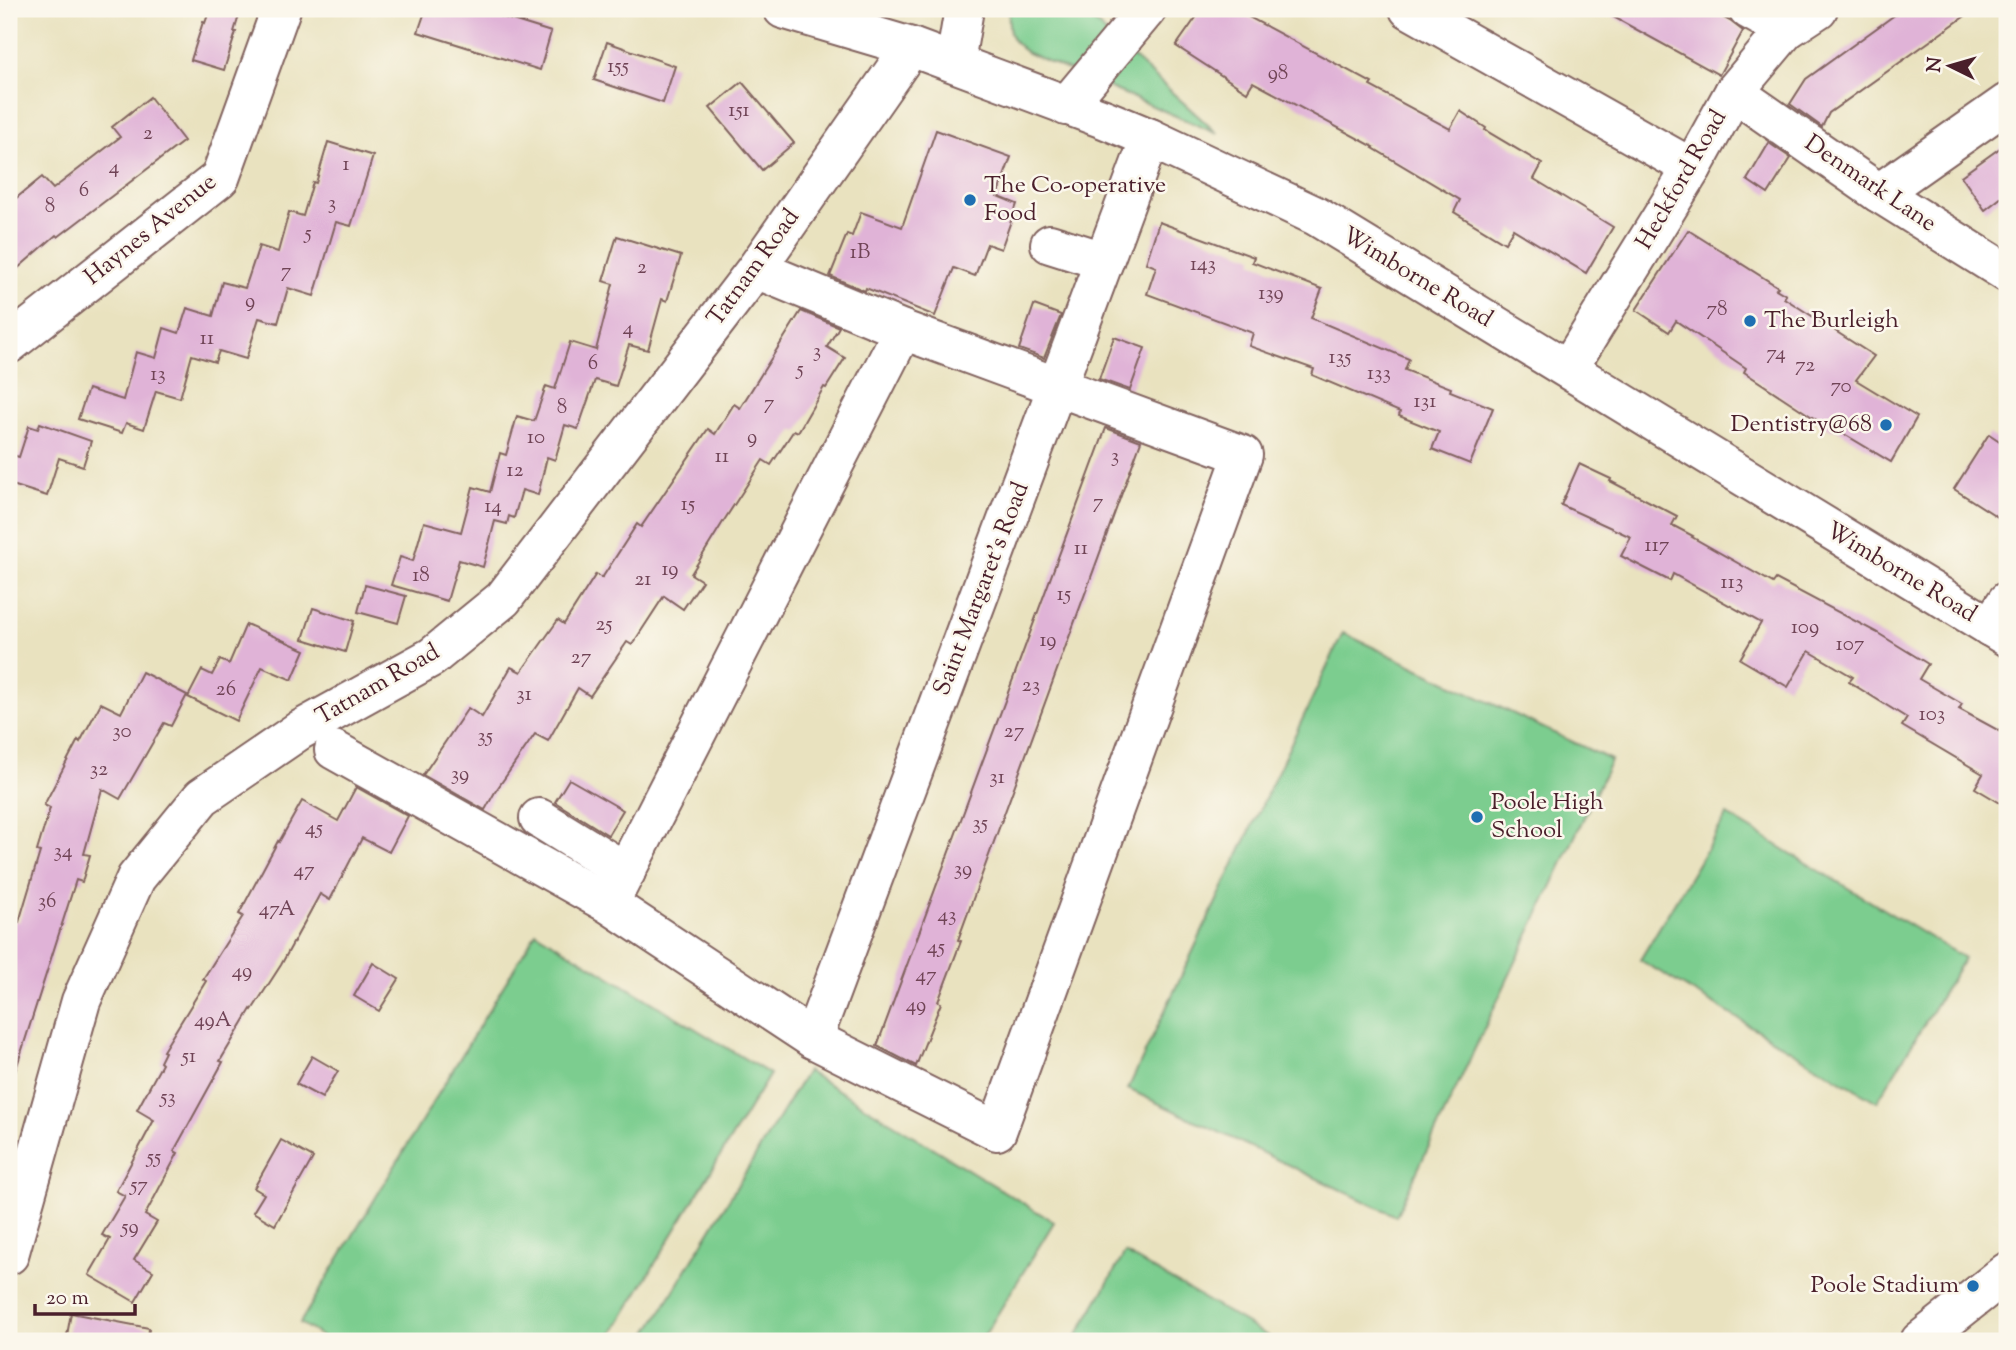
<svg xmlns="http://www.w3.org/2000/svg" width="2016" height="1350" font-family="'Sorts Mill Goudy',serif">
<rect width="100%" height="100%" fill="#fbf7ec"/>
<filter id="ink" filterUnits="userSpaceOnUse"><feTurbulence type="fractalNoise" baseFrequency=".0143" numOctaves="2"/><feDisplacementMap in="SourceGraphic" scale="14" xChannelSelector="R" yChannelSelector="G"/><feConvolveMatrix kernelMatrix="1 2 1 2 8 2 1 2 1" color-interpolation-filters="sRGB"/></filter>
<filter id="wash" filterUnits="userSpaceOnUse"><feTurbulence type="fractalNoise" baseFrequency=".00686" numOctaves="4" result="noise"/><feDisplacementMap in="SourceGraphic" scale="28" xChannelSelector="R" yChannelSelector="G"/><feGaussianBlur stdDeviation="1.57" result="paint"/><feColorMatrix in="noise" values="0 0 0 0 0 0 0 0 0 0 0 0 0 0 0 0 0 1.4 0 .05"/><feComposite in="paint" operator="in"/></filter>
<g filter="url(#wash)">
<rect width="100%" height="100%" fill="#e9e2bf"/>
<!-- grass -->
<g fill="#7bcd8f" stroke="#62765d" stroke-width="2">
<path d="M1009 9H1085L1092 20 1218 134 1028 53C1008 40 1008 31 1009 9Z"/>
<polygon points="1343,633 1611,760 1396,1216 1128,1089"/>
<polygon points="1727,815 1964,958 1877,1102 1640,960"/>
<polygon points="536,932 770,1074 608,1341 329,1341 300,1323"/>
<polygon points="807,1071 1054,1222 981,1341 643,1341"/>
<polygon points="1125,1253 1271,1338 1269,1341 1074,1341"/>
</g>
<g id="blocks">
<!-- building -->
<g fill="#e0b3d7">
<polygon points="210,9 241,9 234,32 236,32 224,70 191,60 203,22 205,23"/>
<polygon points="426,9 477,9 551,32 540,70 418,32"/>
<polygon points="1202,9 1234,9 1372,83 1370,86 1450,129 1460,111 1486,128 1485,130 1542,164 1534,179 1613,227 1586,273 1513,229 1505,243 1454,212 1460,200 1373,148 1374,147 1253,82 1247,92 1176,46"/>
<polygon points="1599,9 1708,9 1730,21 1743,31 1719,75"/>
<polygon points="1903,9 1975,9 1829,113 1822,127 1790,104 1806,79"/>
<polygon points="607,42 675,66 663,103 594,80"/>
<polygon points="742,82 794,143 762,170 710,108"/>
<polygon points="150,97 184,141 58,237 56,235 9,276 9,204 42,177 53,189 120,137 112,127"/>
<polygon points="936,130 1011,157 997,196 1017,204 1001,249 987,244 975,276 954,268 935,316 866,288 865,291 830,276 847,234 852,236 861,212 902,227"/>
<polygon points="328,142 373,156 351,226 336,222 314,296 288,288 278,323 259,318 246,359 219,351 215,362 192,355 180,398 156,391 144,429 126,423 122,433 78,419 88,389 123,400 136,352 156,358 164,328 179,333 187,308 213,316 222,282 245,288 259,246 278,252 289,212 303,216 313,182 316,183"/>
<polygon points="1769,143 1791,158 1768,194 1747,180"/>
<polygon points="2007,143 2007,193 1985,210 1961,176"/>
<polygon points="1159,222 1254,257 1252,262 1322,289 1311,318 1409,359 1405,370 1451,388 1450,391 1493,408 1470,464 1432,449 1439,432 1399,416 1400,412 1312,375 1314,369 1249,346 1253,333 1147,294 1156,267 1146,263"/>
<polygon points="1688,230 1778,287 1776,289 1786,295 1784,298 1874,356 1856,380 1917,417 1891,462 1834,428 1832,430 1744,372 1746,368 1676,321 1669,332 1636,310"/>
<polygon points="617,236 681,256 667,301 662,299 648,350 629,345 616,386 595,380 578,429 565,425 555,460 547,457 538,495 522,490 514,518 509,516 507,524 495,521 483,567 459,560 447,601 391,585 400,557 413,561 424,522 461,532 473,487 490,492 500,453 506,455 517,416 534,421 546,386 555,389 570,342 596,350 613,284 603,281"/>
<polygon points="1034,305 1061,315 1044,358 1019,349"/>
<polygon points="801,311 839,327 827,347 845,358 826,388 824,387 798,432 794,430 771,465 763,460 723,522 691,574 702,581 683,609 664,596 632,645 627,642 590,696 578,688 548,741 535,734 495,792 485,810 423,775 468,708 482,717 511,667 521,672 558,620 564,624 596,574 602,578 637,524 641,527 708,429 715,434 734,404 740,408"/>
<polygon points="1114,337 1145,348 1130,390 1099,379"/>
<polygon points="40,423 91,441 83,466 59,458 47,496 9,484 9,454 19,457 29,426 38,429"/>
<polygon points="1106,428 1141,441 977,888 958,940 961,941 938,1002 941,1003 916,1066 877,1046"/>
<polygon points="1989,434 2007,446 2007,523 1954,489"/>
<polygon points="1579,464 1611,479 1610,481 1677,516 1672,525 1693,536 1692,537 1773,583 1776,579 1876,632 1928,664 1919,679 1962,704 1959,709 2007,735 2007,807 1975,788 1983,774 1902,726 1907,718 1849,682 1853,677 1809,651 1788,687 1740,659 1761,623 1673,574 1670,581 1621,556 1631,537 1561,505"/>
<polygon points="365,585 406,596 398,623 358,612"/>
<polygon points="313,608 354,621 345,652 303,639"/>
<polygon points="246,624 305,650 292,680 262,667 236,721 188,697 202,670 212,675 220,660 229,664"/>
<polygon points="142,672 187,695 171,726 164,723 120,799 102,789 84,854 90,855 82,882 76,880 15,1072 9,1071 9,919 19,922 40,852 37,851 50,808 44,805 78,740 80,742 101,703 121,713"/>
<polygon points="569,779 623,810 608,835 555,802"/>
<polygon points="356,787 408,816 389,852 362,838 330,900 320,894 281,965 252,1010 251,1009 220,1061 223,1062 174,1151 178,1153 145,1215 157,1222 134,1260 153,1271 135,1302 89,1275 110,1239 102,1235 125,1196 116,1191 154,1120 137,1110 162,1064 160,1062 165,1052 163,1051 206,981 203,979 243,916 239,914 278,841 279,842 302,801 338,821"/>
<polygon points="373,963 399,979 379,1011 354,996"/>
<polygon points="312,1056 338,1071 322,1098 296,1084"/>
<polygon points="281,1140 313,1158 275,1225 253,1212 264,1194 254,1188"/>
<polygon points="71,1313 149,1328 148,1341 66,1341"/>
</g>
</g>
</g>
<g filter="url(#ink)">
<use href="#blocks" fill-opacity="0" stroke="#82635f" stroke-width="2"/>
<g fill="none" stroke-linecap="round" stroke-linejoin="round">
<!-- minor casing -->
<g stroke="#82635f" stroke-width="42">
<g id="minor">
<polyline points="1409,9 1692,168"/>
<polyline points="1748,9 1786,30"/>
<polyline points="955,62 964,9"/>
<polyline points="1734,92 1879,193 2007,273"/>
<polyline points="1066,106 1147,9"/>
<polyline points="1879,193 2007,103"/>
<polyline points="1050,244 1104,261"/>
<polyline points="756,269 903,330"/>
<polyline points="9,344 220,178 281,9"/>
<polyline points="1568,369 1692,168 1734,92 1786,30 1818,9"/>
<polyline points="1990,627 2007,601"/>
<polyline points="334,750 609,904 813,1039 997,1131 1243,455 903,330 609,904"/>
<polyline points="539,818 626,872"/>
<polyline points="813,1039 1150,138"/>
<polyline points="9,1255 81,1001 136,878 202,797 300,730 432,657 503,599 756,269 911,47"/>
<polyline points="1920,1341 2007,1272"/>
</g>
</g>
<!-- major casing -->
<g stroke="#82635f" stroke-width="42">
<polyline id="major" points="783,9 911,47 1104,119 1150,138 1316,216 2007,637"/>
</g>
<!-- minor -->
<use href="#minor" stroke="#fff" stroke-width="38"/>
<!-- major -->
<use href="#major" stroke="#fff" stroke-width="38"/>
</g>
</g>
<!-- markers -->
<g fill="#1f6fb2" stroke="#fbf7ec" stroke-width="2.5">
<circle cx="970" cy="200" r="7"/>
<circle cx="1750" cy="321" r="7"/>
<circle cx="1886" cy="425" r="7"/>
<circle cx="1477" cy="817" r="7"/>
<circle cx="1973" cy="1286" r="7"/>
</g>
<g text-anchor="middle" dominant-baseline="central" stroke-width="5" stroke-linejoin="round" paint-order="stroke">
<!-- number labels -->
<g font-size="21" fill="#704456">
<text x="618" y="67">155</text>
<text x="1278" y="74">98</text>
<text x="739" y="111">151</text>
<text x="148" y="134">2</text>
<text x="346" y="165">1</text>
<text x="114" y="168">4</text>
<text x="84" y="191">6</text>
<text x="332" y="204">3</text>
<text x="50" y="207">8</text>
<text x="308" y="234">5</text>
<text x="860" y="253">1B</text>
<text x="1203" y="265">143</text>
<text x="642" y="268">2</text>
<text x="286" y="272">7</text>
<text x="1271" y="294">139</text>
<text x="250" y="302">9</text>
<text x="1717" y="310">78</text>
<text x="628" y="329">4</text>
<text x="207" y="339">11</text>
<text x="817" y="352">3</text>
<text x="1776" y="354">74</text>
<text x="1340" y="358">135</text>
<text x="593" y="364">6</text>
<text x="1805" y="366">72</text>
<text x="800" y="370">5</text>
<text x="1379" y="374">133</text>
<text x="158" y="375">13</text>
<text x="1841" y="387">70</text>
<text x="1425" y="402">131</text>
<text x="769" y="404">7</text>
<text x="562" y="408">8</text>
<text x="536" y="438">10</text>
<text x="752" y="438">9</text>
<text x="722" y="457">11</text>
<text x="1115" y="457">3</text>
<text x="515" y="471">12</text>
<text x="1098" y="503">7</text>
<text x="688" y="505">15</text>
<text x="493" y="507">14</text>
<text x="1657" y="546">117</text>
<text x="1081" y="549">11</text>
<text x="670" y="570">19</text>
<text x="421" y="576">18</text>
<text x="643" y="580">21</text>
<text x="1732" y="583">113</text>
<text x="1064" y="595">15</text>
<text x="604" y="625">25</text>
<text x="1805" y="628">109</text>
<text x="1048" y="641">19</text>
<text x="1850" y="645">107</text>
<text x="581" y="658">27</text>
<text x="1031" y="686">23</text>
<text x="226" y="690">26</text>
<text x="524" y="695">31</text>
<text x="1932" y="715">103</text>
<text x="122" y="732">30</text>
<text x="1014" y="732">27</text>
<text x="485" y="737">35</text>
<text x="99" y="770">32</text>
<text x="460" y="775">39</text>
<text x="997" y="778">31</text>
<text x="980" y="824">35</text>
<text x="314" y="829">45</text>
<text x="63" y="852">34</text>
<text x="963" y="870">39</text>
<text x="304" y="871">47</text>
<text x="47" y="902">36</text>
<text x="277" y="910">47A</text>
<text x="947" y="916">43</text>
<text x="936" y="948">45</text>
<text x="242" y="972">49</text>
<text x="926" y="976">47</text>
<text x="916" y="1006">49</text>
<text x="213" y="1021">49A</text>
<text x="189" y="1057">51</text>
<text x="168" y="1098">53</text>
<text x="154" y="1158">55</text>
<text x="139" y="1186">57</text>
<text x="130" y="1228">59</text>
</g>
<!-- street labels -->
<g font-size="24" fill="#4a1f2b" stroke="#fbf7ec">
<text transform="translate(1682 180) rotate(-60)">Heckford Road</text>
<text transform="translate(1870 184) rotate(34)">Denmark Lane</text>
<text transform="translate(151 230) rotate(-39)">Haynes Avenue</text>
<text transform="translate(754 268) rotate(-54)">Tatnam Road</text>
<text transform="translate(1417 278) rotate(31)">Wimborne Road</text>
<text transform="translate(1901 573) rotate(31)">Wimborne Road</text>
<text transform="translate(982 589) rotate(-69)">Saint Margaret's Road</text>
<text transform="translate(378 685) rotate(-30)">Tatnam Road</text>
</g>
<!-- poi labels -->
<g font-size="24" fill="#4a1f2b" stroke="#fbf7ec" text-anchor="start">
<text x="984" y="186">The Co-operative<tspan x="984" dy="28">Food</tspan></text>
<text x="1764" y="321">The Burleigh</text>
<text x="1872" y="425" text-anchor="end">Dentistry@68</text>
<text x="1491" y="803">Poole High<tspan x="1491" dy="28">School</tspan></text>
<text x="1959" y="1286" text-anchor="end">Poole Stadium</text>
</g>
</g>
<!-- margin -->
<rect width="2016" height="1350" fill="none" stroke="#fbf7ec" stroke-width="35"/>
<!-- north arrow -->
<g transform="translate(1950 66) rotate(275)" stroke="#fbf7ec" stroke-width="5" paint-order="stroke">
<path d="M0-5L12 26L0 18L-12 26Z" fill="#4a1f2b"/>
<text y="-10" font-size="19" font-weight="bold" text-anchor="middle" fill="#4a1f2b">N</text>
</g>
<!-- scale -->
<path d="M35 1304v10h100v-10" fill="none" stroke="#4a1f2b" stroke-width="3.5"/>
<text x="46" y="1304" font-size="21" fill="#4a1f2b" stroke="#fbf7ec" stroke-width="5" paint-order="stroke">20 m</text>
</svg>
